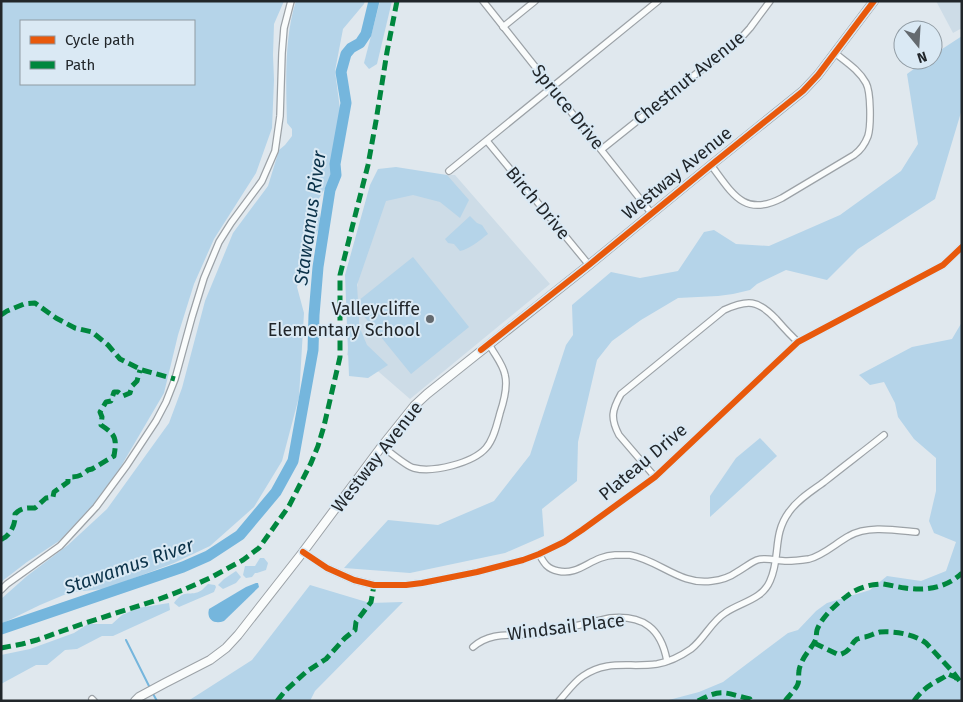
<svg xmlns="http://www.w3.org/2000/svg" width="963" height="702" font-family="'Fira Sans',sans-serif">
<rect width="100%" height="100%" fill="#e0e8ee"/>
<!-- built -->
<g fill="#cddce7">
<polygon points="936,1 962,1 962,28 953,33"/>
<polygon points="387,174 455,175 550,284 410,399 372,366 347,355 366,227"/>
</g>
<!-- green -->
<g fill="#b5d4e9" fill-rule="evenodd">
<path d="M1 1H284L274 24 273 55 274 80 272 128 256 173 214 239 194 284 178 335 164 393 120 468 92 506 59 541 27 562 1 582ZM21 21H194V84H21Z"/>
<path d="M296 1H365L364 4 343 29 335 71 340 109 332 176 317 202 321 222 297 287 304 313 299 397 282 461 254 507 210 546 174 563 105 589 71 592 40 605 1 624V599L27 576 68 545 107 509 169 423 182 388 205 301 233 233 268 186 279 150 285 145 292 136V129L287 123C286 85 284 37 296 1Z"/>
<polygon points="380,1 392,1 377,64 369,69 364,63"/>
<polygon points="962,36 962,109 935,199 858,249 827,280 786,270 757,284 750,290 733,294 718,296 678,298 641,320 612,341 597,360 578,442 577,481 542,509 544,536 505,553 410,573 344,568 388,520 438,525 494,501 530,455 566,345 573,335 572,305 611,272 640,278 678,271 704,232 714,230 736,244 769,246 840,215 901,171 918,144 907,74 926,60 933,60 933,55"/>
<polygon points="396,167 447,175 469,200 460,218 440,202 413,195 386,201 357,285 358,301 413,257 469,327 411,374 359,310 359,326 367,345 388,365 368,378 349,376 345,275 370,185 378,169"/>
<path d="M470 216 477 223 482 225 488 234C480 240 470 249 460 251L454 244 448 243 445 239Z"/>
<polygon points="962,322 962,701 665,701 699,692 723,682 788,633 798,630 816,611 827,603 870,590 887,576 921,581 946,571 956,542 934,533 929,521 936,491 936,458 914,439 898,417 895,403 884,382 870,385 859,375 912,347 952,339"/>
<polygon points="760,438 777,456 710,517 710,496 736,458"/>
<polygon points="260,558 264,558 268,563 266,570 257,573 255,573 252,577 246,578 243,575 245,566 255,566"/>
<polygon points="236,571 241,577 236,583 223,589 218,585 224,579"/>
<path d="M208 584 215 585 216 587 214 592 179 607 174 603C185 587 190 598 202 590 204 588 206 586 208 584Z"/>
<polygon points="310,585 370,603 403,602 315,691 310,701 188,701 252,660"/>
<polygon points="169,603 170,610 113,636 102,636 77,649 65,650 47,665 36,665 1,684 1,655 30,649 74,633 88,624 112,624 122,615 138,608"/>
</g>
<!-- water -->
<path fill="#75b6dd" d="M256 583H258L259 587 224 621C215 625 206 620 209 609L246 587Z"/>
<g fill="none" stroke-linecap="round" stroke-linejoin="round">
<!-- stream -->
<g stroke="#75b6dd" stroke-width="2">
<polyline points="126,640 150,688"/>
<polyline points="152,692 157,701"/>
</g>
<!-- river -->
<polyline stroke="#75b6dd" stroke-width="11" points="1,629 183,567 208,556 240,535 276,492 293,461 313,350 314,315 318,267 330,190 336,175 335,164 346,103 341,72 346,54 351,48 360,43 366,34 374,1"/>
<!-- street casing -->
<g stroke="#9ca2a7" stroke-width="8">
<g id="street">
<polyline points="483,1 652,214"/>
<polyline points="503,27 535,1"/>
<polyline points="487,141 589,265"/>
<polyline points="602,149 741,38 750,28 770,1"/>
<path d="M711 165C732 193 744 218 782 198L854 155C861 150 865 144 868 136 871 126 871 92 866 83 859 70 846 62 835 53"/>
<polyline points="449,171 658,1"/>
<path d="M382 446C390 452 406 466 414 468 433 473 473 463 486 448 494 439 497 424 500 413 504 401 508 387 505 375 503 364 494 354 489 344"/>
<path d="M655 477 619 435C610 418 612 410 621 394L724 310C748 299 758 300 776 319 783 327 790 335 798 342"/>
<polyline points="303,552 327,568 354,580 374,585 406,585 422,583 477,572 523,560 539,554 564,542 582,530 655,477 798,342 943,265 962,247"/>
<path d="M539 554C544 563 547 569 558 571 580 576 591 556 615 555 620 555 625 555 630 555 659 560 681 586 712 581 721 580 730 577 737 572 744 568 750 563 757 560 766 557 777 561 787 561 794 561 802 560 809 559 824 555 836 543 849 536 867 525 896 530 916 532"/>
<polyline points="1,590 7,584 60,546 96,507 127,465 156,421 166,402 175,379 192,317 204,278 219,242 231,223 262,181 275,151 280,116 282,53 284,28 291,1"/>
<path d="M473 647C494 629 517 638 541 633 564 629 587 623 610 618 643 615 661 628 667 661"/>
<polyline points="92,699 94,701"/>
<path d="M559 701C567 692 574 682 583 676 608 659 629 668 657 664 669 662 681 656 691 649 704 639 711 622 725 613 741 602 762 600 770 581 781 557 772 535 789 512 798 499 812 491 824 482 844 466 864 451 884 435"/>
</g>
</g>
<!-- secondary casing -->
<g stroke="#9ca2a7" stroke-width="10">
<polyline id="secondary" points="135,701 139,697 165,683 210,660 226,648 238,635 303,552 382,446 414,406 427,394 589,265 711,165 803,91 818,75 874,1"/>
</g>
<!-- street -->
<use href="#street" stroke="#fafcfc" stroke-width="5.5"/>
<!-- secondary -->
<use href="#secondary" stroke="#fafcfc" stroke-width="8"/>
<!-- quiet -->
<g stroke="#00873e" stroke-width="5" stroke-dasharray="10 5" stroke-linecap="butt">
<polyline points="1,315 7,311 24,304 35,303 56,318 75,328 92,332 108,345 120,359 142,370 175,379"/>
<path d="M1 540 2 539C11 535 16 523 15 514 22 507 27 508 35 508L46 498 53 497 54 492 68 482V479L71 477C78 477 83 475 88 470L92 469 114 456C117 438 116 435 101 425L102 417 100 412 106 402 111 401 114 392H118L123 396 130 393 132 386 137 381 140 370"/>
<path d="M814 643 839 655C853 650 849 645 857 639 858 639 863 637 865 637 870 636 875 633 880 632 895 631 914 634 926 643L953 672 962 684"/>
<polyline points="1,648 22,644 37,640 82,624 157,600 183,590 210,578 243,560 259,548 289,506 311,463 318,446 324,426 340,357 340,275 368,165 376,121 387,52 397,1"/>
<polyline points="277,701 285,691 306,672 326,659 345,638 355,630 356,622 371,602 374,585"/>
<path d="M698 701C722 688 725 693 750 699L751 701"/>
<path d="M785 701C789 696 794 691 797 686 800 681 798 676 799 671 799 669 800 666 801 664 804 655 811 649 815 641 817 637 816 634 817 630 821 618 837 603 847 596 857 588 870 584 883 584 890 585 898 587 905 588 926 591 946 588 962 573"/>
<path d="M914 701C920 692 928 686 937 681 942 678 944 678 948 674L955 677 957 679"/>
</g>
<!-- cycleway casing -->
<g stroke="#dae9f4" stroke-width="9">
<g id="cycleway">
<polyline points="481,350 589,265 711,165 803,91 818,75 874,1"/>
<polyline points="303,552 327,568 354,580 374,585 406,585 422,583 477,572 523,560 539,554 564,542 582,530 655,477 798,342 943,265 962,247"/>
</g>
</g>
<!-- cycleway -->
<use href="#cycleway" stroke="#e8590c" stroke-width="6"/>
</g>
<!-- markers -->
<circle fill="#646a6f" stroke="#dae9f4" stroke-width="2" cx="430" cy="319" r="5"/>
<g text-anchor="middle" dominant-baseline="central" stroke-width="4" stroke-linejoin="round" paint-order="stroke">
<!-- street labels -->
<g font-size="18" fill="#21262a" stroke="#dae9f4">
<text transform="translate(689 78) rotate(-39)">Chestnut Avenue</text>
<text transform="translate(568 107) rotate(51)">Spruce Drive</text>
<text transform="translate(677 173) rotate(-39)">Westway Avenue</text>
<text transform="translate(538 203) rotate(50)">Birch Drive</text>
<text transform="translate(377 457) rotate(-52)">Westway Avenue</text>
<text transform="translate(643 462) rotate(-40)">Plateau Drive</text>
<text transform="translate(566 627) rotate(-7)">Windsail Place</text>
</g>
<!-- poi labels -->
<g font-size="18" fill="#21262a" stroke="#dae9f4" text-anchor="end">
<text x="420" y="309">Valleycliffe<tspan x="420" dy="21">Elementary School</tspan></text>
</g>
<!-- water labels -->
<g font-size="19" font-style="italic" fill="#0b3249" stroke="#dae9f4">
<text transform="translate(310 218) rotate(-82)">Stawamus River</text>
<text transform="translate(129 566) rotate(-19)">Stawamus River</text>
</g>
</g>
<!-- border -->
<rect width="963" height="702" fill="none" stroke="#21262a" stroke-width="5"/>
<!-- legend -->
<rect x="20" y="20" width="175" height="65" fill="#dae9f4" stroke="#909ba3"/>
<rect x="30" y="36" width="25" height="8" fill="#e8590c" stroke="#909ba3"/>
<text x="65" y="45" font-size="15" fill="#21262a">Cycle path</text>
<rect x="30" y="61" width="25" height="8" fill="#00873e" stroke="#909ba3"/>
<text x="65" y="70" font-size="15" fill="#21262a">Path</text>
<!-- north arrow -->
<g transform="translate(918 45) rotate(162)"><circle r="24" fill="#dae9f4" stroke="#909ba3"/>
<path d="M0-4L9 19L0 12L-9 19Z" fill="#646a6f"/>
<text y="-8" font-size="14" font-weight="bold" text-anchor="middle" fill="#21262a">N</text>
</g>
</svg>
